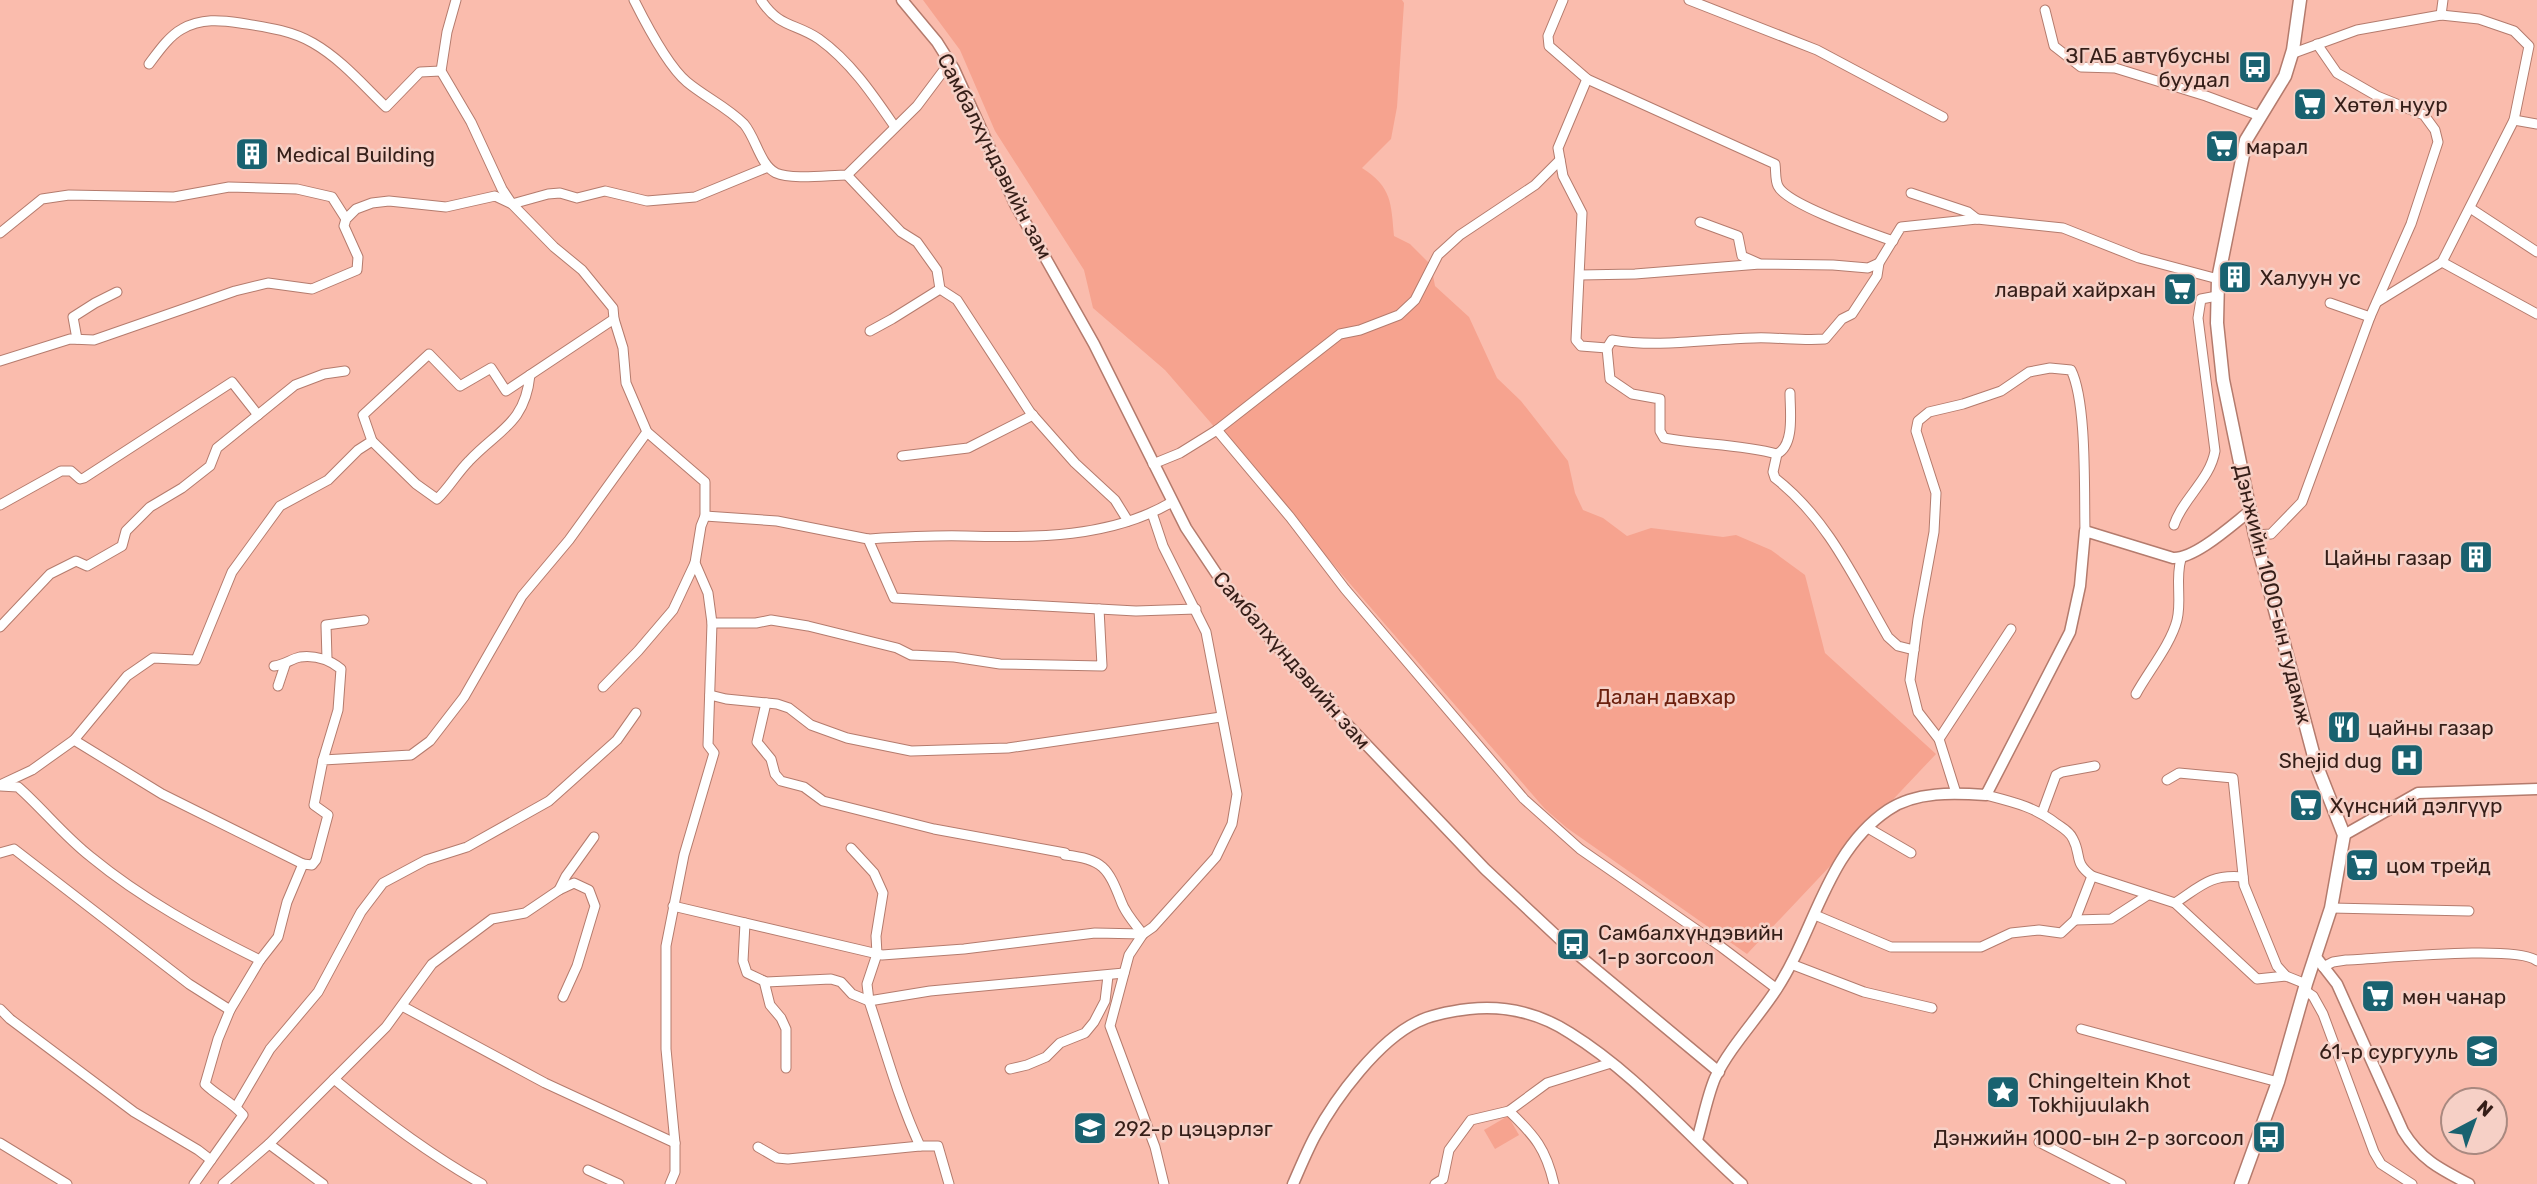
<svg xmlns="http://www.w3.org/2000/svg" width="2537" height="1184" font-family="Rubik,sans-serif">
<rect width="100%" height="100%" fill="#fabcad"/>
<!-- green -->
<g fill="#f6a38f">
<path d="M923 0H1402L1404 3 1397 107 1391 139 1362 168C1392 187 1391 203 1394 236L1410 244 1431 265 1435 286 1469 317 1497 378 1521 401 1568 461 1575 493 1583 510 1603 518 1627 536 1651 528 1723 537 1736 535 1771 550 1805 575 1825 653 1936 754 1747 954 1567 828 1545 809 1165 370 1093 308 1084 270 995 131 960 50Z"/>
<polygon points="1508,1116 1519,1135 1495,1149 1484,1130"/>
</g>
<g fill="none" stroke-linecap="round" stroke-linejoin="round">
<!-- minor casing -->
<g stroke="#b47b6d" stroke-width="11">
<g id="minor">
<polyline points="456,0 447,32 441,71 471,122 502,189 512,204 548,194 560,193 577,198 605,191 647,201 695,197 768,167"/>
<path d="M634 0C645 22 669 67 687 82 705 97 727 107 744 124 756 138 760 165 776 173 792 180 829 175 847 175L917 106 950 62"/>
<path d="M761 0C779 28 796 23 819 39 851 62 873 95 895 127"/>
<path d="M1563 0 1548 36 1549 46 1587 79 1775 164C1776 171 1775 180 1778 186 1787 205 1871 233 1893 241"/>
<polyline points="1689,0 1817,50 1943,117"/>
<polyline points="2045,10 2054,46 2081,67 2115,68 2206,96 2260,116"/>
<polyline points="2441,15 2443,0"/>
<polyline points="2291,54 2357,30 2441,15 2479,19 2514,31 2529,46 2514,120 2442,262"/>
<path d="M149 64C158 52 169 36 182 29 201 18 221 20 240 23 265 27 291 30 313 43 341 59 363 85 386 107L420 72 441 71"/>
<path d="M1587 79 1558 148 1563 176 1582 213 1576 340 1581 346 1607 348 1610 379 1632 394 1660 399V431L1664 438C1702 445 1740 444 1777 454"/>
<polyline points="2514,120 2537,124"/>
<polyline points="847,175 901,232 917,242 937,270 940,289 957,300 1030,412 1075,463 1115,500 1128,521"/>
<polyline points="1911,193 1968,212 1977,219"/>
<polyline points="2470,208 2537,252"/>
<polyline points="1700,222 1738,236 1742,256 1758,263"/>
<polyline points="0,233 42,199 69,195 174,197 229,187 297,189 332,197 346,219"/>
<polyline points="1580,275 1635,274 1760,264 1833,265 1868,268 1879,263"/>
<polyline points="2377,302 2442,262 2537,314"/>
<polyline points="2330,303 2370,317"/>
<polyline points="870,331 892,319 940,289"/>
<polyline points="77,339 73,317 95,303 117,292"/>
<path d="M1607 348 1612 340C1659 348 1707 339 1754 338 1778 337 1801 341 1825 339L1842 319 1852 314 1877 276 1879 263 1901 227 1977 219 2063 228 2139 258 2218 279"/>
<polyline points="0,361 70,339 94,340 235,291 268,283 312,289 357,270 358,257 344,226 346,219 356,209 372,203 389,201 446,207 495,196 512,204 554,247 582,270 613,308 614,319 623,348 626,383 647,432 705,482 705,516 701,526 695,563 708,593 712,623 708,745 714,753 684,855 666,946 666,1049 675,1143 675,1172 670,1184"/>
<path d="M1790 393C1790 411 1795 445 1777 454L1773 472 1775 478C1828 519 1855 580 1888 637L1898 646 1914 650"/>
<polyline points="1217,430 1340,334 1360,330 1399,315 1415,300 1438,255 1460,235 1535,185 1560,160"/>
<path d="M372 441 416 484 437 499C449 488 457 473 469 461 498 430 525 424 530 375"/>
<polyline points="902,456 968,448 1033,415"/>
<polyline points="1153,464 1180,453 1217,430 1290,517 1345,589 1524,799 1580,849 1720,946 1777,989"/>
<polyline points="0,505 61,471 71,471 80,479 84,478 232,382 258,415"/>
<polyline points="1152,513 1163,546 1206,632 1237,794 1232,824 1216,857 1153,927 1143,934 1129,955 1110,1026 1155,1147 1164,1184"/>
<polyline points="705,516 777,521 868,539 894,598 1136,611 1196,609"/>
<path d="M2174 525C2183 498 2210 480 2215 451L2198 318 2201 299 2217 296"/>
<polyline points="2255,535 2271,534 2302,502 2370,317 2411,224 2438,142 2435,130 2424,115 2377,96 2337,73 2317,44"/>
<path d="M868 539C901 537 933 535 966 536 1035 538 1111 538 1172 502"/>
<polyline points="712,623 756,623 771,620 808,626 897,648 911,655 954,657 1000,664 1102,666 1099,609"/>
<polyline points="0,627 50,574 76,561 87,566 122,546 126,531 150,507 182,488 210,466 217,448 295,385 324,374 345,371"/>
<polyline points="327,659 326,625 364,620"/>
<path d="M274 666C284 665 291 659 300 657 315 655 330 660 341 669L338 710 323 760"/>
<polyline points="278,686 285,665"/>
<polyline points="603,687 638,651 673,610 695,563"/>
<path d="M2136 694C2148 672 2171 644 2177 620 2182 600 2175 579 2181 559"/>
<polyline points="710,695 726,699 777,704 789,708 811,725 847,738 911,751 1008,748 1221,717"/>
<path d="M766 703 757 742 771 759 775 774 781 781 804 787 823 801 934 829 1065 853V855C1103 859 1108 868 1121 901 1125 913 1135 924 1143 934"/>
<polyline points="1939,739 2011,629"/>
<polyline points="74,740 162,794 303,864 287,902 278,937 260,960"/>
<polyline points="2167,780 2179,773 2233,778 2244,885 2277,966 2286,976 2306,984"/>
<polyline points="0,785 32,770 74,740 127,676 153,658 196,660 232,572 280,506 328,480 358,450 372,441 363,415 429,354 460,386 491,368 506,391 614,319"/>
<path d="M0 786 18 787C43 809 64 836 91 857 142 899 201 931 260 960L230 1010 189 984 14 849 0 853"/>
<path d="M1956 793 1939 739 1918 712 1910 680 1918 619 1934 532 1936 493 1916 431 1918 421 1929 412 1963 404 2001 391 2029 372 2050 368 2071 370C2087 402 2084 491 2085 531"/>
<path d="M1986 795C2013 802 2035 807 2057 824 2063 828 2070 832 2073 839 2082 856 2073 862 2092 876L2175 903 2257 979 2286 976"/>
<polyline points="2042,813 2056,775 2062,772 2095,766"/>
<polyline points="1868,828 1911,853"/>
<polyline points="851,848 874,873 883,893 876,936 877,954 867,984 869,1001"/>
<polyline points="303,864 312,865 316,860 328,815 314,805 323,760 411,755 430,741 464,697 522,596 569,540 647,432"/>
<polyline points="559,890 566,876 594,837"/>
<path d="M2175 903C2201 886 2210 874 2243 877"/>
<polyline points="673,906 882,955 964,949 1095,933 1143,934"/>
<polyline points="2331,908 2469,911"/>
<polyline points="1815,915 1891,947 1981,947 2011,933 2039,930 2061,933 2075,920 2092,876"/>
<polyline points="2075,920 2111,919 2148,895"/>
<polyline points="745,923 743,961 747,973 766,982 831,979 841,982 852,994 869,1001"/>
<polyline points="1791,964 1864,992 1932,1008"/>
<path d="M2323 967 2333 962 2346 960C2378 959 2518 944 2537 961"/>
<polyline points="764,981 770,1005 781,1018 786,1029 786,1068"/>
<polyline points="2304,990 2313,996 2323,1014 2374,1152 2381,1164 2412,1184"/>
<polyline points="402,1006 545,1083 675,1143"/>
<polyline points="0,1009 10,1019 134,1112 198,1150 211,1160"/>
<polyline points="2081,1029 2278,1082"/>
<polyline points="1010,1069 1027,1065 1046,1057 1060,1043 1085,1033 1094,1022 1105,1001 1108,976"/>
<path d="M334 1079C381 1118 429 1154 482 1184"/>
<polyline points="236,1107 270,1049 318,992 361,912 383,883 426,860 467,847 549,801 617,740 636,713"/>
<path d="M1509 1111C1535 1136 1546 1149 1554 1184"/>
<polyline points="2039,1142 2121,1184"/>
<polyline points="0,1143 67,1184"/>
<polyline points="269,1144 323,1184"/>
<polyline points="758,1147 777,1158 788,1159 920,1146"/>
<polyline points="588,1170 619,1184"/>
<path d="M194 1184 243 1115C232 1102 217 1096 205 1084L218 1039 230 1010"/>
<polyline points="223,1184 269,1144 386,1027 432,964 492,919 525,913 559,890 574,883 589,890 595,906 577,966 563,997"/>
<path d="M949 1184 938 1146H920C899 1101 885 1049 869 1001L930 991 1124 973"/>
<polyline points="1435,1184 1443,1179 1449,1150 1471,1120 1509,1111 1547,1083 1611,1063"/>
</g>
</g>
<!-- tertiary casing -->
<g stroke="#b47b6d" stroke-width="13">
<g id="tertiary">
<polyline points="902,0 937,42 954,69 1015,204 1094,344 1186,528 1222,582 1320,696 1485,869 1564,943 1719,1072"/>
<polyline points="2344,835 2418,793 2537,789"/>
<path d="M2316 957 2337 984 2403 1131C2420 1159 2440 1169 2469 1184"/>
<path d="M1697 1140C1703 1120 1707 1097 1715 1078 1730 1047 1757 1019 1776 990 1815 931 1826 852 1888 810 1916 791 1954 793 1986 795L2070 632 2080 586 2085 531 2173 558C2195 559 2232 525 2250 511"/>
<path d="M1293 1184C1300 1168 1307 1151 1315 1136 1336 1097 1378 1041 1417 1022 1433 1014 1452 1011 1469 1009 1506 1005 1539 1013 1570 1033 1636 1074 1685 1133 1742 1184"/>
</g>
</g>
<!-- secondary casing -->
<g stroke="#b47b6d" stroke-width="15">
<polyline id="secondary" points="2241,1184 2278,1082 2306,984 2331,908 2344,835 2316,764 2255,535 2223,380 2217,323 2218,279 2246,140 2285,76 2293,50 2300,0"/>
</g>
<!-- minor -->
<use href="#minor" stroke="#fff" stroke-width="9"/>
<!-- tertiary -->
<use href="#tertiary" stroke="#fff" stroke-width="10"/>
<!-- secondary -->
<use href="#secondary" stroke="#fff" stroke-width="12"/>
</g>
<!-- icons -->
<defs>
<g id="bus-square" transform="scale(1.75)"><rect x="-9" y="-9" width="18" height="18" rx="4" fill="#196270" stroke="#f6d0c6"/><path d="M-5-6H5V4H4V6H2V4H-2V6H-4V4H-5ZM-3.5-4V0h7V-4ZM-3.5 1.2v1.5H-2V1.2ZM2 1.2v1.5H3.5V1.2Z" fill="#fff"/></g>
<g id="supermarket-square" transform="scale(1.75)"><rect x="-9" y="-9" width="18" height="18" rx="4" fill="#196270" stroke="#f6d0c6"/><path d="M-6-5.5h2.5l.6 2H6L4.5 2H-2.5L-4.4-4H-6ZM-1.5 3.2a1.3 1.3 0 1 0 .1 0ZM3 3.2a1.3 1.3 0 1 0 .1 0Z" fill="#fff"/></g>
<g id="building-square" transform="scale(1.75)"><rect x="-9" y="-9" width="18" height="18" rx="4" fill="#196270" stroke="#f6d0c6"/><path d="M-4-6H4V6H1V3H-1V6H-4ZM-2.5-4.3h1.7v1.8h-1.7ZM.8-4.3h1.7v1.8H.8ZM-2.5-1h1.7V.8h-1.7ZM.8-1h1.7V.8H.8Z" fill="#fff"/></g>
<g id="restaurant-square" transform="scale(1.75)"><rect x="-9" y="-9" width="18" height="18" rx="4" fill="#196270" stroke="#f6d0c6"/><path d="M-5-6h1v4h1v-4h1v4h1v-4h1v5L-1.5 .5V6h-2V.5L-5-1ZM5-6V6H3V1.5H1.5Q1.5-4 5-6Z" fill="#fff"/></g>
<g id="hospital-square" transform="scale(1.75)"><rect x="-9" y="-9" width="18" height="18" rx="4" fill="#196270" stroke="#f6d0c6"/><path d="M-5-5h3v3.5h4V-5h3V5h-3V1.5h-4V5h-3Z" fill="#fff"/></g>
<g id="school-square" transform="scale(1.75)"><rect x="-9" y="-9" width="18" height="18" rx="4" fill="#196270" stroke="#f6d0c6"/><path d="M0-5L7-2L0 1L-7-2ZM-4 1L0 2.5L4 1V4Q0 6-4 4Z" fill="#fff"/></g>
<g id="sight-square" transform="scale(1.75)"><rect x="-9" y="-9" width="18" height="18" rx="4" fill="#196270" stroke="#f6d0c6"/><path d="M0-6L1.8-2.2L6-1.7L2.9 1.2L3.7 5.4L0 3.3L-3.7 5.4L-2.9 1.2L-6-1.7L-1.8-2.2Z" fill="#fff"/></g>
</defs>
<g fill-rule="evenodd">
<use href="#bus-square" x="2255" y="67"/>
<use href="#supermarket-square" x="2310" y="104"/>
<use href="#supermarket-square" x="2222" y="146"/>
<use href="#building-square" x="252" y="154"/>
<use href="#building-square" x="2235" y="277"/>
<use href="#supermarket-square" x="2180" y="289"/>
<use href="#building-square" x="2476" y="557"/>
<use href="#restaurant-square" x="2344" y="727"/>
<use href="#hospital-square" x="2407" y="760"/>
<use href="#supermarket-square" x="2306" y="805"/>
<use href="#supermarket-square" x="2362" y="865"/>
<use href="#bus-square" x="1573" y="944"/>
<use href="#supermarket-square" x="2378" y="996"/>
<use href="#school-square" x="2482" y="1051"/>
<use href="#sight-square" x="2003" y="1092"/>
<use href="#school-square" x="1090" y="1128"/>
<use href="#bus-square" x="2269" y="1137"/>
</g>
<g text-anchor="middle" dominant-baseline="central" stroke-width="5" stroke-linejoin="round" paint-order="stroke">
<!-- poi labels -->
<g font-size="21" fill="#351e18" stroke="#f6d0c6" text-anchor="start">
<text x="2230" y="55" text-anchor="end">ЗГАБ автүбусны<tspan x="2230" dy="24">буудал</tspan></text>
<text x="2334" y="104">Хөтөл нуур</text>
<text x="2246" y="146">марал</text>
<text x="276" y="154">Medical Building</text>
<text x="2260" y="277">Халуун ус</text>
<text x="2156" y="289" text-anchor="end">лаврай хайрхан</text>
<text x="2452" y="557" text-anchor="end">Цайны газар</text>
<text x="2368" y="727">цайны газар</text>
<text x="2382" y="760" text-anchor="end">Shejid dug</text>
<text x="2330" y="805">Хүнсний дэлгүүр</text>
<text x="2386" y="865">цом трейд</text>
<text x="1598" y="932">Самбалхүндэвийн<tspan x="1598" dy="24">1-р зогсоол</tspan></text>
<text x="2402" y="996">мөн чанар</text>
<text x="2458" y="1051" text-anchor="end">61-р сургууль</text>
<text x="2028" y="1080">Chingeltein Khot<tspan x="2028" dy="24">Tokhijuulakh</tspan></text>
<text x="1114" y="1128">292-р цэцэрлэг</text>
<text x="2244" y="1137" text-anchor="end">Дэнжийн 1000-ын 2-р зогсоол</text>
</g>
<!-- street labels -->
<g font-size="21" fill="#351e18" stroke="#f6d0c6">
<text transform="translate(995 156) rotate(63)">Самбалхүндэвийн зам</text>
<text transform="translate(2273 594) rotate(76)">Дэнжийн 1000-ын гудамж</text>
<text transform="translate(1292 660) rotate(49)">Самбалхүндэвийн зам</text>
</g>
<!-- park labels -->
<g font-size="21" fill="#6c200e" stroke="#f6d0c6">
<text x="1666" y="696">Далан давхар</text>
</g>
</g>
<!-- north arrow -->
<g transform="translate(2474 1121) rotate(41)"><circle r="33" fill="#f6d0c6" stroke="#a98980" stroke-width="2"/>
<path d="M0-5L12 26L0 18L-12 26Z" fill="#196270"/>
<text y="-10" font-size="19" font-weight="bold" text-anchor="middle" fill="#351e18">N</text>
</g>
</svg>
